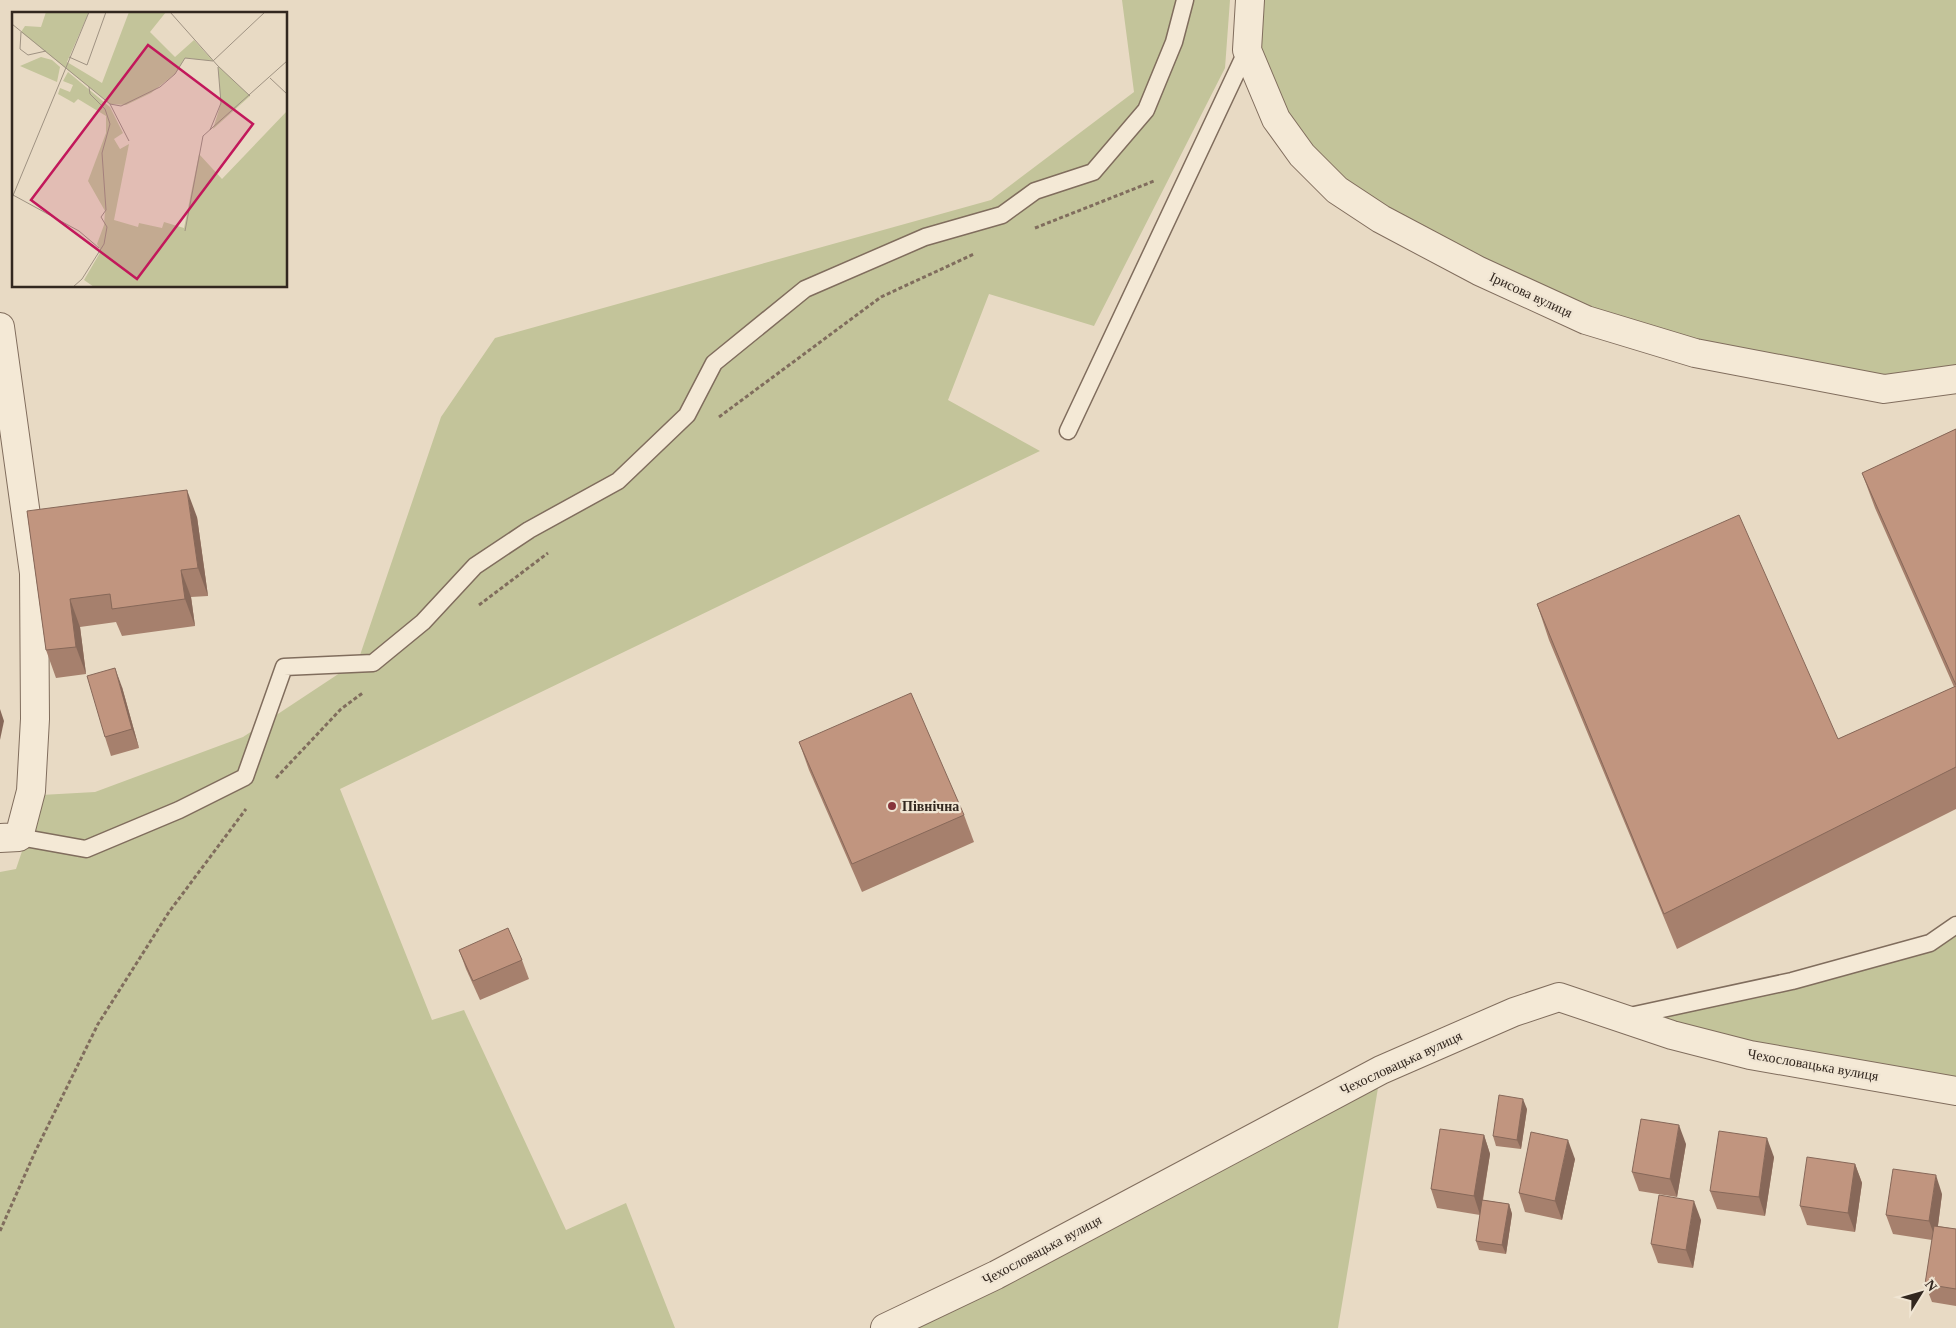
<svg xmlns="http://www.w3.org/2000/svg" width="1956" height="1328" font-family="Georgia,serif">
<rect width="100%" height="100%" fill="#e8dac4"/>
<!-- green -->
<g fill="#c3c49a">
<polygon points="1122,0 1230,0 1225,68 1094,326 989,294 948,400 1040,451 340,789 432,1020 464,1010 566,1230 626,1203 675,1328 0,1328 0,872 16,869 41,795 95,792 243,737 358,661 441,417 495,338 991,200 1134,92"/>
<polygon points="1250,0 1956,0 1956,379 1884,389 1695,353 1381,219 1276,119"/>
<polygon points="1956,925 1956,1091 1622,1017 1930,943"/>
<polygon points="1381,1070 1338,1328 876,1328"/>
</g>
<g fill="none" stroke-linecap="round" stroke-linejoin="round">
<!-- service casing -->
<g stroke="#806d5d" stroke-width="19">
<g id="service">
<polyline points="1068,431 1247,50"/>
<polyline points="19,837 86,849 179,810 245,777 284,667 373,663 423,622 475,566 529,530 618,481 687,415 714,363 805,289 925,237 1002,215 1035,191 1093,172 1146,110 1174,42 1185,0"/>
<polyline points="1625,1017 1792,981 1930,943 1956,925"/>
</g>
</g>
<!-- minor casing -->
<g stroke="#806d5d" stroke-width="30">
<g id="minor">
<polyline points="1250,0 1247,50 1276,119 1302,155 1337,190 1381,219 1479,271 1586,320 1695,353 1884,389 1956,379"/>
<polyline points="0,327 34,573 35,719 31,791 19,837 0,838"/>
<polyline points="885,1328 996,1275 1381,1070 1514,1012 1559,997 1672,1035 1750,1055 1956,1091"/>
</g>
</g>
<!-- path -->
<g stroke="#806d5d" stroke-width="3" stroke-dasharray="4 2.5" stroke-linecap="butt">
<polyline points="1035,228 1154,181"/>
<polyline points="719,417 881,297 974,254"/>
<polyline points="479,605 548,553"/>
<polyline points="276,778 341,709 364,692"/>
<polyline points="0,1231 35,1152 98,1024 169,912 246,809"/>
</g>
<!-- service -->
<use href="#service" stroke="#f4e9d6" stroke-width="16"/>
<!-- minor -->
<use href="#minor" stroke="#f4e9d6" stroke-width="28"/>
</g>
<!-- wall -->
<g fill="#a6806d">
<polygon points="1956,429 1956,809 1677,949 1549,640 1537,604 1838,739 1954,687 1875,508 1862,473"/>
<polygon points="27,511 197,517 208,596 191,597 195,626 122,636 116,622 80,627 86,674 56,678 46,650"/>
<polygon points="122,687 139,748 111,756 105,737"/>
<polygon points="799,742 964,815 974,842 862,892 809,770"/>
<polygon points="459,950 522,960 529,979 480,1000 466,969"/>
<polygon points="1527,1109 1521,1149 1496,1146 1493,1136"/>
<polygon points="1484,1135 1490,1154 1483,1200 1509,1204 1512,1214 1506,1254 1479,1250 1476,1241 1480,1215 1437,1208 1431,1189"/>
<polygon points="1686,1144 1677,1197 1639,1191 1632,1172"/>
<polygon points="1774,1157 1765,1216 1717,1209 1710,1191"/>
<polygon points="1575,1159 1562,1220 1525,1212 1519,1193"/>
<polygon points="1855,1164 1862,1183 1855,1232 1807,1225 1800,1206"/>
<polygon points="1942,1194 1938,1226 1956,1229 1956,1306 1932,1302 1925,1284 1932,1240 1893,1234 1886,1215"/>
<polygon points="1701,1220 1693,1268 1658,1263 1651,1244"/>
</g>
<!-- shaded-wall -->
<g fill="#876859">
<polygon points="187,490 197,517 208,596 198,568"/>
<polygon points="181,570 191,597 195,626 185,599"/>
<polygon points="70,599 80,627 86,674 76,647"/>
<polygon points="115,668 122,687 139,748 132,729"/>
<polygon points="0,709 4,721 0,740"/>
<polygon points="1523,1099 1527,1109 1521,1149 1517,1140"/>
<polygon points="1679,1125 1686,1144 1677,1197 1670,1179"/>
<polygon points="1484,1135 1490,1154 1480,1215 1474,1196"/>
<polygon points="1767,1138 1774,1157 1765,1216 1759,1197"/>
<polygon points="1568,1140 1575,1159 1562,1220 1555,1201"/>
<polygon points="1855,1164 1862,1183 1855,1232 1848,1213"/>
<polygon points="1936,1175 1942,1194 1936,1240 1929,1221"/>
<polygon points="1694,1201 1701,1220 1693,1268 1686,1250"/>
<polygon points="1509,1204 1512,1214 1506,1254 1502,1245"/>
</g>
<!-- building -->
<g fill="#c1957f" stroke="#876859">
<polygon points="1956,429 1956,685 1862,473"/>
<polygon points="187,490 198,568 181,570 185,599 112,609 110,594 70,599 76,647 46,650 27,511"/>
<polygon points="1739,515 1838,739 1956,686 1956,767 1664,914 1537,604"/>
<polygon points="115,668 132,729 105,737 87,676"/>
<polygon points="911,693 964,815 852,864 799,742"/>
<polygon points="508,928 522,960 473,981 459,950"/>
<polygon points="1499,1095 1523,1099 1517,1140 1493,1136"/>
<polygon points="1641,1119 1679,1125 1670,1179 1632,1172"/>
<polygon points="1440,1129 1484,1135 1474,1196 1431,1189"/>
<polygon points="1719,1131 1767,1138 1759,1197 1710,1191"/>
<polygon points="1531,1132 1568,1140 1555,1201 1519,1193"/>
<polygon points="1807,1157 1855,1164 1848,1213 1800,1206"/>
<polygon points="1893,1169 1936,1175 1929,1221 1886,1215"/>
<polygon points="1659,1195 1694,1201 1686,1250 1651,1244"/>
<polygon points="1482,1200 1509,1204 1502,1245 1476,1241"/>
<polygon points="1934,1226 1956,1229 1956,1289 1925,1284"/>
</g>
<!-- markers -->
<circle fill="#88353c" stroke="#f0e5d3" stroke-width="2" cx="892" cy="806" r="5"/>
<g text-anchor="middle" dominant-baseline="central" stroke-width="4.5" stroke-linejoin="round" paint-order="stroke">
<!-- street labels -->
<g font-size="14" fill="#32271f" stroke="#f0e5d3">
<text transform="translate(1531 295) rotate(25)">Ірисова вулиця</text>
<text transform="translate(1401 1063) rotate(-25)">Чехословацька вулиця</text>
<text transform="translate(1813 1065) rotate(10)">Чехословацька вулиця</text>
<text transform="translate(1042 1250) rotate(-28)">Чехословацька вулиця</text>
</g>
<!-- poi labels -->
<g font-size="14" font-weight="bold" fill="#32271f" stroke="#f0e5d3" text-anchor="start">
<text x="902" y="806">Північна</text>
</g>
</g>
<!-- overview -->
<g transform="translate(12 12)">
<rect width="275" height="275" fill="#e8dac4"/>
<path d="M34 0H77L55 50 90 71 117 0H154L138 20 163 45 182 28 201 49 173 46 163 62 139 81 114 93 98 92 9 20 13 14 29 15ZM29 45 40 48 48 55 45 70 8 54ZM206 54 238 84 201 117 209 91ZM56 60 98 95 111 121 102 127 108 137 117 132 102 208 126 215 127 211 150 216 152 210 172 216 187 142 210 167 275 99V275H82L72 268 89 239 85 232 92 213 93 199 76 169 94 121V104L66 87 62 91 46 82 48 76 58 80 61 73 51 69Z" fill="#c3c49a"/>
<path fill="none" stroke="#9f9282" stroke-width="1" d="M158 0 206 54 238 84M0 12 98 92 109 94 148 75 163 62 173 46 201 49 253 0M9 20 8 37 16 43 34 39M57 45 75 53 94 0M258 66 275 82M98 92 117 129M198 118 209 91 206 55M1 183 67 219 87 236M0 186 77 0M173 219 191 124 275 49M61 275 70 267 92 232 95 215 89 205 94 198 90 141 98 112 93 97 78 82 77 75"/>
<path fill="#c2185b" fill-opacity="0.15" stroke="#c2185b" stroke-width="2.5" d="M136 33 241 112 125 267 19 188Z"/>
<rect width="275" height="275" fill="none" stroke="#32271f" stroke-width="2.5"/>
</g>
<!-- north arrow -->
<g transform="translate(1921 1293) rotate(53)" stroke="#f0e5d3" stroke-width="4" paint-order="stroke">
<path d="M0-4L9 19L0 12L-9 19Z" fill="#32271f"/>
<text y="-8" font-size="14" font-weight="bold" text-anchor="middle" fill="#32271f">N</text>
</g>
</svg>
